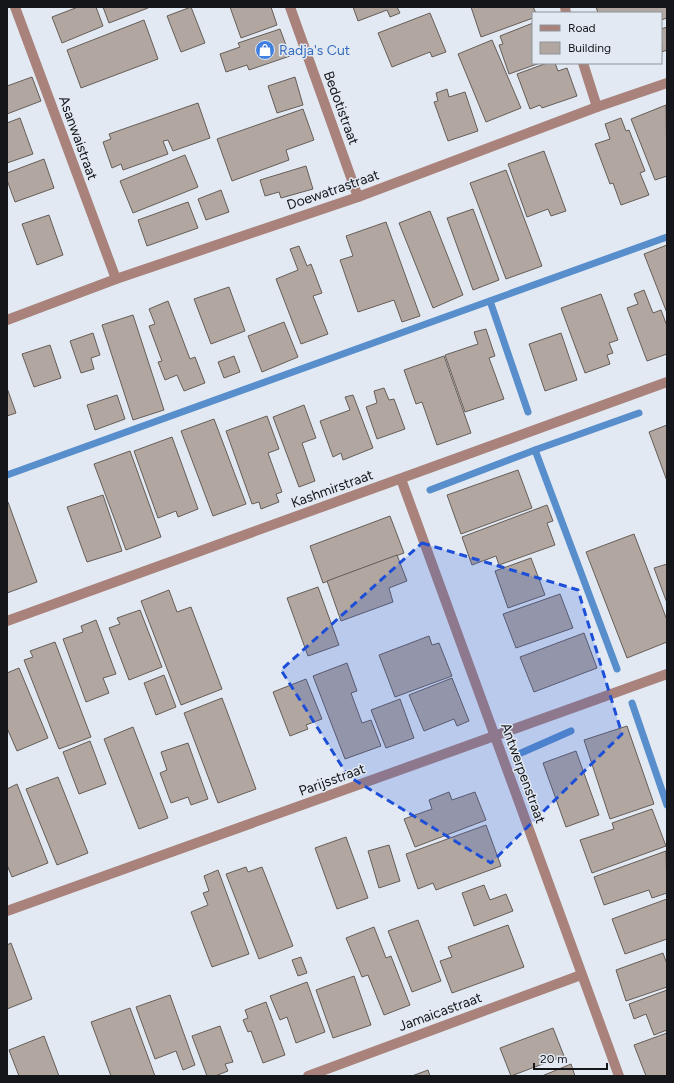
<svg xmlns="http://www.w3.org/2000/svg" width="674" height="1083" font-family="Figtree,sans-serif">
<rect width="100%" height="100%" fill="#e2e9f3"/>
<g fill="none" stroke-linecap="round" stroke-linejoin="round">
<!-- stream -->
<g stroke="#588ecb" stroke-width="7">
<polyline points="490,301 528,412"/>
<polyline points="535,450 617,669"/>
<polyline points="7,475 667,237"/>
<polyline points="430,490 535,450 639,413"/>
<polyline points="632,703 667,805"/>
<polyline points="521,753 571,731"/>
</g>
</g>
<!-- building -->
<g fill="#b1a7a0" stroke="#665d57">
<polygon points="78,7 96,7 103,26 62,43 52,17"/>
<polygon points="103,7 147,7 148,8 109,23"/>
<polygon points="191,7 205,43 181,52 167,16"/>
<polygon points="230,7 271,7 277,25 241,38"/>
<polygon points="353,7 397,7 400,13 390,17 387,10 358,21"/>
<polygon points="471,7 533,7 536,13 533,13 533,18 481,37"/>
<polygon points="596,7 667,7 667,18 661,20 661,13 598,13"/>
<polygon points="430,13 446,52 432,57 430,52 392,67 378,33"/>
<polygon points="144,20 158,59 81,88 67,50"/>
<polygon points="533,23 533,63 540,63 509,74 499,45 503,44 500,36"/>
<polygon points="667,27 667,50 662,52 661,29"/>
<polygon points="280,29 290,56 249,70 247,65 226,72 220,54 240,47 238,43"/>
<polygon points="492,40 521,108 486,122 458,54"/>
<polygon points="547,63 555,63 558,71 567,68 577,96 542,108 540,105 530,109 517,74"/>
<polygon points="32,77 41,101 7,114 7,86"/>
<polygon points="295,77 303,105 277,113 268,86"/>
<polygon points="447,89 449,97 465,92 478,131 448,141 434,102 438,101 436,93"/>
<polygon points="198,103 210,138 173,151 168,140 163,141 168,154 123,170 121,164 112,168 103,142 111,139 109,134"/>
<polygon points="666,105 667,176 655,180 631,119"/>
<polygon points="303,109 314,140 286,150 289,160 232,181 217,139"/>
<polygon points="20,118 33,154 7,163 7,123"/>
<polygon points="621,118 626,131 629,130 645,171 640,173 649,195 621,205 613,183 610,184 595,144 610,139 605,124"/>
<polygon points="544,151 566,211 551,216 548,209 527,217 508,164"/>
<polygon points="185,155 198,187 133,213 120,181"/>
<polygon points="44,159 54,188 15,202 7,180 7,173"/>
<polygon points="306,166 313,189 281,198 279,192 265,196 260,180"/>
<polygon points="506,170 542,266 506,279 470,183"/>
<polygon points="221,190 229,212 206,220 198,199"/>
<polygon points="188,202 198,228 147,246 138,220"/>
<polygon points="473,209 499,280 473,290 447,218"/>
<polygon points="430,211 463,295 433,308 399,223"/>
<polygon points="49,215 63,255 37,265 22,224"/>
<polygon points="386,222 420,316 402,322 394,300 358,312 340,260 353,256 346,236"/>
<polygon points="667,245 667,313 644,254"/>
<polygon points="299,246 307,266 311,264 322,293 313,296 328,334 301,344 276,279 298,270 290,249"/>
<polygon points="229,287 245,331 211,344 194,299"/>
<polygon points="644,290 653,313 661,310 667,326 667,354 647,361 627,308 638,304 634,294"/>
<polygon points="601,294 618,340 609,343 613,353 607,355 610,364 585,373 561,308"/>
<polygon points="168,301 190,359 195,357 205,383 184,391 177,375 165,380 158,362 162,361 149,326 155,324 149,309"/>
<polygon points="133,315 164,410 133,420 102,325"/>
<polygon points="284,322 298,357 262,372 248,336"/>
<polygon points="486,329 495,356 489,358 504,399 465,412 445,355 478,344 474,332"/>
<polygon points="93,333 100,355 91,358 94,369 81,373 70,341"/>
<polygon points="561,333 577,380 545,391 529,344"/>
<polygon points="50,345 61,378 34,387 22,354"/>
<polygon points="234,356 240,372 224,378 218,362"/>
<polygon points="444,356 471,433 437,445 422,402 416,404 404,370"/>
<polygon points="7,388 16,413 7,416"/>
<polygon points="384,388 389,400 394,399 405,429 377,439 366,407 377,403 374,391"/>
<polygon points="117,395 125,419 95,430 87,405"/>
<polygon points="353,395 373,448 343,460 341,453 333,457 320,421 350,410 345,397"/>
<polygon points="304,405 316,438 302,443 315,481 299,487 273,417"/>
<polygon points="267,416 279,449 268,453 282,492 276,494 279,502 261,509 259,502 252,504 226,431"/>
<polygon points="214,419 246,504 213,516 181,431"/>
<polygon points="667,425 667,481 649,432"/>
<polygon points="172,437 198,509 178,517 176,511 158,518 134,451"/>
<polygon points="130,451 161,537 126,550 94,464"/>
<polygon points="518,470 532,508 461,534 447,495"/>
<polygon points="103,495 122,551 87,562 67,507"/>
<polygon points="8,502 37,582 7,593 7,503"/>
<polygon points="547,505 553,521 547,523 555,545 499,565 496,556 472,565 462,537"/>
<polygon points="390,516 404,553 323,583 310,546"/>
<polygon points="634,534 667,620 667,642 627,658 586,552"/>
<polygon points="397,555 407,581 389,588 393,602 341,621 327,581"/>
<polygon points="531,558 545,595 508,608 495,571"/>
<polygon points="667,564 667,603 654,568"/>
<polygon points="318,587 339,645 308,656 287,598"/>
<polygon points="169,590 177,612 191,607 222,689 181,705 141,601"/>
<polygon points="560,594 573,628 516,648 503,614"/>
<polygon points="140,610 162,667 129,680 109,628 120,624 117,618"/>
<polygon points="96,620 116,674 103,678 109,693 86,702 63,639 83,632 81,626"/>
<polygon points="584,633 597,668 534,692 520,657"/>
<polygon points="429,636 432,645 439,643 452,676 395,697 379,655"/>
<polygon points="55,642 91,737 59,749 24,660 33,657 30,651"/>
<polygon points="347,663 357,691 351,693 362,723 371,720 381,746 345,759 313,676"/>
<polygon points="19,668 48,738 17,751 7,728 7,673"/>
<polygon points="164,675 176,707 156,715 144,683"/>
<polygon points="452,678 469,721 457,726 454,719 424,731 409,695"/>
<polygon points="306,679 322,719 306,725 308,729 290,736 273,692"/>
<polygon points="222,698 256,789 218,803 184,713"/>
<polygon points="400,699 414,738 386,748 371,710"/>
<polygon points="627,726 654,804 610,819 584,740"/>
<polygon points="133,727 168,818 139,829 104,739"/>
<polygon points="90,741 106,784 79,794 63,752"/>
<polygon points="188,743 208,799 191,805 188,797 171,803 160,773 167,770 161,752"/>
<polygon points="576,751 599,815 566,827 543,763"/>
<polygon points="58,777 88,853 57,865 26,789"/>
<polygon points="17,784 48,863 12,877 7,865 7,789"/>
<polygon points="449,792 452,800 475,792 486,820 415,847 404,819 432,809 429,800"/>
<polygon points="652,809 666,846 592,873 580,840 614,829 612,823"/>
<polygon points="486,825 501,866 436,890 433,883 418,889 406,854"/>
<polygon points="346,837 368,898 337,909 315,848"/>
<polygon points="389,845 400,881 379,888 368,851"/>
<polygon points="666,851 667,893 652,898 649,890 604,905 594,877"/>
<polygon points="246,867 248,872 262,867 293,946 259,959 226,874"/>
<polygon points="218,870 249,954 212,967 191,912 208,905 203,893 209,891 204,876"/>
<polygon points="484,885 490,900 506,894 513,911 474,926 462,893"/>
<polygon points="667,899 667,939 625,954 612,919"/>
<polygon points="418,920 441,981 412,992 388,931"/>
<polygon points="508,925 524,967 452,993 440,961 452,957 448,947"/>
<polygon points="374,927 386,958 391,956 410,1005 384,1015 368,975 362,977 346,938"/>
<polygon points="11,943 32,999 7,1009 7,945"/>
<polygon points="663,953 667,964 667,987 626,1001 616,970"/>
<polygon points="301,957 307,973 298,976 292,960"/>
<polygon points="354,976 371,1025 333,1038 316,990"/>
<polygon points="307,982 325,1032 296,1043 287,1017 280,1020 270,996"/>
<polygon points="667,990 667,1030 654,1035 646,1014 634,1019 629,1004"/>
<polygon points="170,995 195,1065 183,1070 176,1051 155,1059 136,1007"/>
<polygon points="266,1002 285,1055 263,1063 251,1031 248,1032 243,1020 248,1018 245,1010"/>
<polygon points="130,1008 155,1076 111,1076 91,1022"/>
<polygon points="220,1026 233,1062 225,1064 228,1071 215,1076 207,1076 192,1036"/>
<polygon points="553,1028 564,1056 511,1076 500,1048"/>
<polygon points="667,1033 667,1076 646,1076 634,1045"/>
<polygon points="44,1036 59,1076 19,1076 9,1050"/>
<polygon points="571,1064 575,1076 542,1076"/>
<polygon points="428,1070 430,1076 412,1076"/>
</g>
<g fill="none" stroke-linecap="round" stroke-linejoin="round">
<!-- minor -->
<g stroke="#a9837b" stroke-width="10">
<polyline points="15,7 116,279"/>
<polyline points="290,7 358,197"/>
<polyline points="565,7 566,13"/>
<polyline points="583,63 597,107"/>
<polyline points="7,320 116,279 358,197 597,107 667,83"/>
<polyline points="401,479 619,1076"/>
<polyline points="7,911 667,674"/>
<polyline points="308,1076 581,975"/>
</g>
<!-- tertiary -->
<polyline stroke="#a9837b" stroke-width="10" points="7,621 667,382"/>
</g>
<!-- marked area -->
<path fill="#1d4ed8" fill-opacity="0.2" stroke="#1d4ed8" stroke-width="3" stroke-dasharray="8 5" stroke-linejoin="round" d="M422 543 578 590 622 734 491 863 348 776 281 670Z"/>
<!-- icons -->
<defs>
<g id="shop-disc" transform="scale(1)"><circle r="9.5" fill="#3f7fe0" stroke="#e2e9f3"/><path d="M-5-2.5h2.3a2.7 3.5 0 0 1 5.4 0H5L5.5 6h-11ZM-1.5-2.5h3a1.5 2.3 0 0 0-3 0Z" fill="#fff"/></g>
</defs>
<g fill-rule="evenodd">
<use href="#shop-disc" x="265" y="50"/>
</g>
<g text-anchor="middle" dominant-baseline="central" stroke-width="3" stroke-linejoin="round" paint-order="stroke">
<!-- shop labels -->
<g font-size="14" fill="#366cbe" stroke="#e2e9f3" text-anchor="start">
<text x="279" y="50">Radja's Cut</text>
</g>
<!-- street labels -->
<g font-size="14" fill="#141619" stroke="#e2e9f3">
<text transform="translate(341 108) rotate(70)">Bedotistraat</text>
<text transform="translate(78 138) rotate(70)">Asanwaistraat</text>
<text transform="translate(333 190) rotate(-19)">Doewatrastraat</text>
<text transform="translate(332 489) rotate(-20)">Kashmirstraat</text>
<text transform="translate(523 773) rotate(70)">Antwerpenstraat</text>
<text transform="translate(332 780) rotate(-20)">Parijsstraat</text>
<text transform="translate(440 1012) rotate(-20)">Jamaicastraat</text>
</g>
</g>
<!-- border -->
<rect width="674" height="1083" fill="none" stroke="#141619" stroke-width="16"/>
<!-- legend -->
<rect x="532" y="12" width="130" height="52" fill="#e2e9f3" stroke="#90959c"/>
<rect x="540" y="25" width="20" height="6" fill="#a9837b" stroke="#90959c"/>
<text x="568" y="32" font-size="12" fill="#141619">Road</text>
<rect x="540" y="42" width="20" height="12" fill="#b1a7a0" stroke="#90959c"/>
<text x="568" y="52" font-size="12" fill="#141619">Building</text>
<!-- scale -->
<path d="M534 1063v6h73v-6" fill="none" stroke="#141619" stroke-width="2"/>
<text x="540" y="1063" font-size="12" fill="#141619" stroke="#e2e9f3" stroke-width="3" paint-order="stroke">20 m</text>
</svg>
